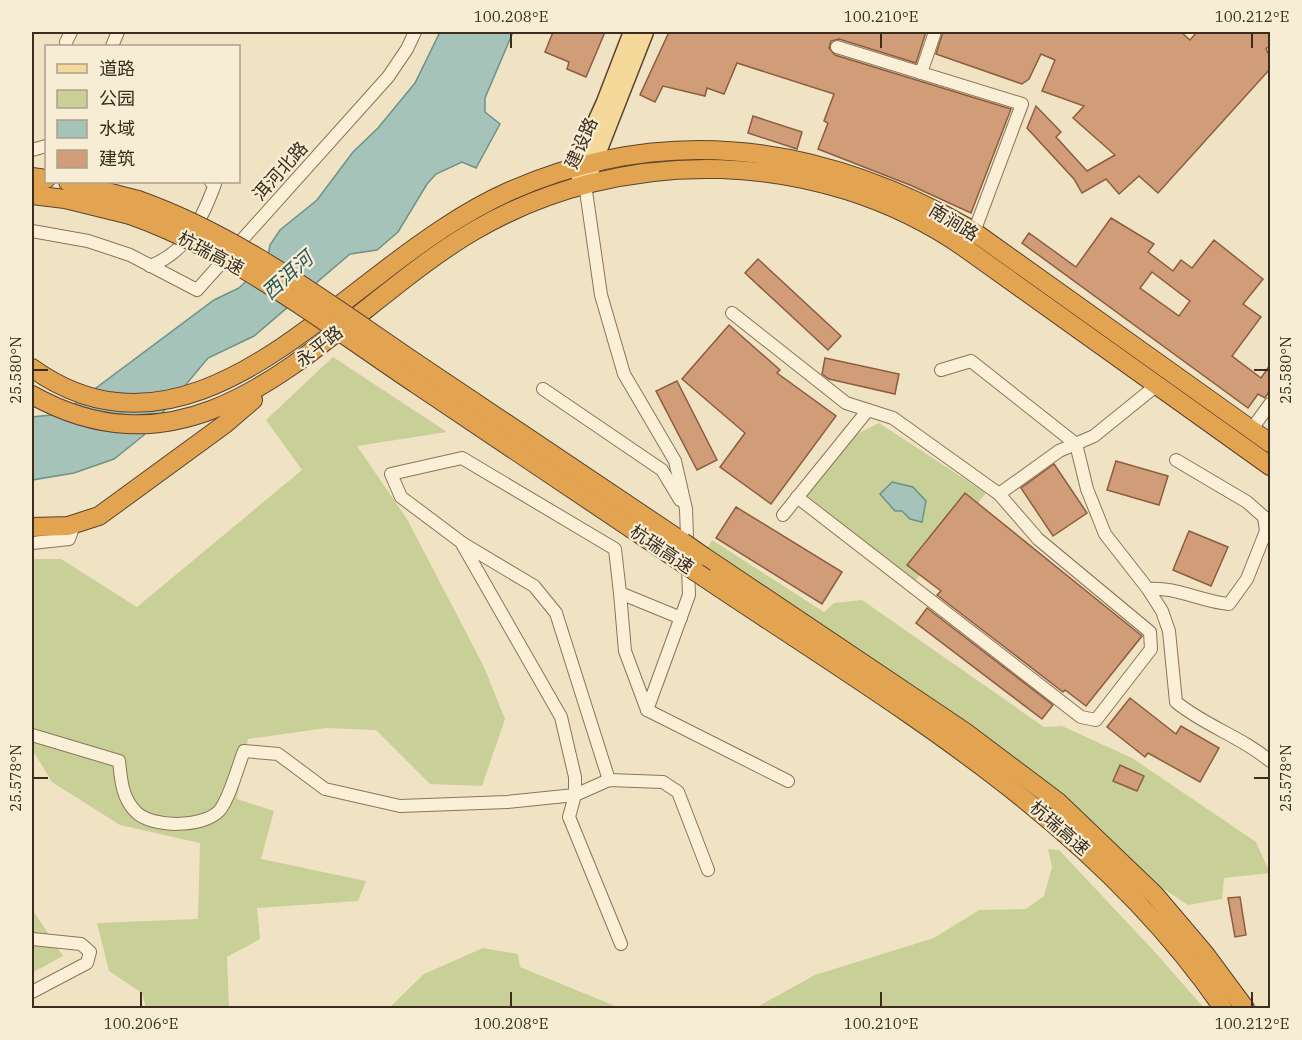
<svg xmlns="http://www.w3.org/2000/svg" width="1302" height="1040" font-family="'IBM Plex Serif','Noto Sans SC',serif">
<rect width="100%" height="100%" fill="#f0e3c4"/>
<!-- green -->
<g fill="#c8cf97">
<polygon points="333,357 447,432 357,446 407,519 484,667 505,719 482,786 430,784 376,730 326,728 248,739 237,799 274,811 261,859 366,881 358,901 257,908 260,939 227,957 229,1008 146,1008 142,993 109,971 97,923 198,919 200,843 120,825 52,782 32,749 32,559 61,559 137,607 302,470 266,420"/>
<polygon points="879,423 986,493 914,582 803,492 853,436"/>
<polygon points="712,540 824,612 834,603 862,600 1044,727 1062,726 1132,758 1256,842 1270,873 1224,878 1222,899 1188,905 1144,876 1100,831 1015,758 707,549"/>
<polygon points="1048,849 1059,850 1153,950 1204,1008 755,1008 815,975 934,938 979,910 1026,909 1044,896 1052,867"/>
<polygon points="32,909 63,956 32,973"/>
<polygon points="483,948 518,954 520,967 620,1008 389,1008 424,974"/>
</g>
<!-- water -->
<g fill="#a6c3ba" stroke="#6c9289" stroke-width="1.5">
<polygon points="440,32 513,32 485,98 485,112 500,124 476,168 462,162 436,174 427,184 398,232 377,250 350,254 254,336 208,358 144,435 114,459 74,473 32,480 32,417 61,414 214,300 239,288 267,261 270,245 280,230 317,200 353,152 378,128 415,83"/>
<polygon points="892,482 913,487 926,501 922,522 910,519 902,511 895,511 880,494"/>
</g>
<!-- building -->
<g fill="#d09d78" stroke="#8c5d3e" stroke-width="1.5" fill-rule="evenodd">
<polygon points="553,32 605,32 586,77 567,69 569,62 545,52"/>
<polygon points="669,32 926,32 916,63 839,39 831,41 829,48 835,55 1011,109 971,213 910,185 818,149 828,123 824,121 834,94 737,63 724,94 707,88 705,96 663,86 655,102 640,95"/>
<polygon points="943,32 1181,32 1190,40 1197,32 1270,32 1270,45 1266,49 1270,57 1270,69 1158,193 1139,176 1119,194 1106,179 1082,193 1074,179 1027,128 1036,106 1061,132 1056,137 1087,171 1115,155 1073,118 1084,106 1042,91 1055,60 1041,54 1029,79 1022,84 936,54"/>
<polygon points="753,116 802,132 797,149 748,133"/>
<path d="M1111 218 1154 244 1148 252 1173 271 1181 260 1192 268 1214 240 1263 279 1243 304 1261 317 1232 356 1261 378 1270 365V390L1265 398 1258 394 1248 408 1022 243 1029 233 1076 267ZM1152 272 1190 301 1179 316 1140 288Z"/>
<polygon points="758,259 841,336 828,350 745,273"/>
<polygon points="729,325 780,370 777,373 836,416 771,504 720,467 745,433 682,379"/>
<polygon points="825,358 899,374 895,394 829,379 822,374"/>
<polygon points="677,381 717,460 697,470 656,391"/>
<polygon points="1116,461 1168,476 1159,505 1107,490"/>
<polygon points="1054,464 1087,513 1053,536 1021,488"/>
<polygon points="965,493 1142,636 1086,706 1065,690 1063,692 937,595 941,591 907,565"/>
<polygon points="736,507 842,572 822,604 716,538"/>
<polygon points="1189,531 1228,547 1211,586 1173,570"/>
<polygon points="927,608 1053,705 1042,719 916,623"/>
<polygon points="1130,698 1176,734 1181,726 1219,748 1200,782 1148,753 1145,757 1107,727"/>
<polygon points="1120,765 1144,776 1137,791 1113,781"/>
<polygon points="1240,897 1246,935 1235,937 1228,898"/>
</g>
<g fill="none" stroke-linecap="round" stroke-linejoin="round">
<!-- minor casing -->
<g stroke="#8b7459" stroke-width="14">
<g id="minor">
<polyline points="66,42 71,32"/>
<polyline points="112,46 118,32"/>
<polyline points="837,47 1022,104 974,232"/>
<polyline points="921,73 935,32"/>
<polyline points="32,150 46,146"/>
<polyline points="585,184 601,295 624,374 675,461 686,509 689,595 647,710"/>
<polyline points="32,231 88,241 130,255 197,290 388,77 407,49 415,32"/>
<path d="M150 266C187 252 202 219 215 184L211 182"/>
<polyline points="732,313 846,403 893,418 999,494 1059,451 1094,436 1157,385"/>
<path d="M941 370 971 361 1076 444 1087 489 1105 534 1148 589 1162 611 1169 631 1176 702C1205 726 1242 737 1270 761"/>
<polyline points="543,389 662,470 680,500"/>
<polyline points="1251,430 1270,404"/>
<polyline points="797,497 1081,717 1096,720 1151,649 1150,632 1038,539 999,494"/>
<polyline points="783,515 868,410"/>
<polyline points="32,543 69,539 74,525"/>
<polyline points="462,543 534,586 556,613 609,780"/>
<path d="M1148 589C1176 586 1201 602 1229 604L1247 579 1266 531 1264 517 1247 502 1176 460"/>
<polyline points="620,593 625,651 647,710 788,781"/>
<path d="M32 735 119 761C121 780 122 798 136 812 152 828 203 828 219 811 229 800 238 766 244 751L278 754 325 789 400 806 507 802 575 795 609 780 663 782 678 792 708 870"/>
<polyline points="32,939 81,944 90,952 87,963 32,992"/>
<polyline points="621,944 569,817 575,795 575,777 561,717 461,542 401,497 391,474 462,458 615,549 620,593 681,618"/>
</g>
</g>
<!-- major casing -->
<g stroke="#59422e" stroke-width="19">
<g id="major">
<polyline points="590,172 645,32"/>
<polyline points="585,184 575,168 605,102 632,32"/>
</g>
</g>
<!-- highway casing -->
<g stroke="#59422e" stroke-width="20">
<g id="highway">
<polyline points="32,177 46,179"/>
<polyline points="68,182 138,200"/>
<polyline points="32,195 65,199 130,215"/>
<path d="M32 368C160 460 280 350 380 274 420 243 463 212 510 191 669 121 823 145 970 229L1270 443"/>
<polyline points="425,369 683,542"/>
<polyline points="416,384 684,564"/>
<path d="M32 395C212 495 333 314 472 232 622 143 821 148 965 248L1270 466"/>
<polyline points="32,527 68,526 99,516 225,424 253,400"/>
<polyline points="703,556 965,732 1058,802 1155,895 1205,954 1245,1008"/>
<path d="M705 578C892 704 1093 818 1223 1008"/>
</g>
</g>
<!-- minor -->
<use href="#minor" stroke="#faf0d7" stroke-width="12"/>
<!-- major -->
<use href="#major" stroke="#f4d99a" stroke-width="16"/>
<!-- highway -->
<use href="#highway" stroke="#e2a451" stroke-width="18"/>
<!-- highway-bridge casing -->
<g stroke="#59422e" stroke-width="20" stroke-linecap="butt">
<g id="highway-bridge">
<path d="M138 200C243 237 334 308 425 369"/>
<path d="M130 215C235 252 325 323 416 384"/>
<polyline points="683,542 703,556"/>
<polyline points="684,564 705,578"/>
</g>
</g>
<!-- highway-bridge -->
<use href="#highway-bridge" stroke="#e2a451" stroke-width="18"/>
</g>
<!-- ticks -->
<path fill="none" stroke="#3b2c1e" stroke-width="2" d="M511 33V48M881 33V48M1252 33V48M33 370H48M1254 370H1269M33 778H48M1254 778H1269M141 992V1007M511 992V1007M881 992V1007M1252 992V1007"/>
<g text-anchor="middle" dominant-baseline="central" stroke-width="4.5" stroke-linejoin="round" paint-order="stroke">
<!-- street labels -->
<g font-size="18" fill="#3b2c1e" stroke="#f7edd4">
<text transform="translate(581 143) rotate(-66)">建设路</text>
<text transform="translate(280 171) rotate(-48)">洱河北路</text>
<text transform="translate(954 222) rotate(31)">南涧路</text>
<text transform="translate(211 253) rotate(28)">杭瑞高速</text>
<text transform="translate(319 346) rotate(-38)">永平路</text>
<text transform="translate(662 549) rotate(34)">杭瑞高速</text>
<text transform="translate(1060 828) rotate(41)">杭瑞高速</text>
</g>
<!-- water labels -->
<g font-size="20" font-style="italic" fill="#2d5b58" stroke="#f7edd4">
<text transform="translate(287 275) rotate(-42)">西洱河</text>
</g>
</g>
<!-- border -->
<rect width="1302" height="1040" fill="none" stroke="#f7edd4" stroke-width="66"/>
<!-- legend -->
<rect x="45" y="45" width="195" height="138" fill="#f7edd4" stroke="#aca08b" stroke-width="1.5"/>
<rect x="57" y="64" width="30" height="9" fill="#f4d99a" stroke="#aca08b" stroke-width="1.5"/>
<text x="99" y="75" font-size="18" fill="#3b2c1e">道路</text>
<rect x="57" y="90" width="30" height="18" fill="#c8cf97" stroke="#aca08b" stroke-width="1.5"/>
<text x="99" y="105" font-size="18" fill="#3b2c1e">公园</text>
<rect x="57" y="120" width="30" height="18" fill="#a6c3ba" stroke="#aca08b" stroke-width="1.5"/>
<text x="99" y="135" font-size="18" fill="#3b2c1e">水域</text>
<rect x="57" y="150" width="30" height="18" fill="#d09d78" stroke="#aca08b" stroke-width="1.5"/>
<text x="99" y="165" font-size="18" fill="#3b2c1e">建筑</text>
<rect x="33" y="33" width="1236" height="974" fill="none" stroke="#3b2c1e" stroke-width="2"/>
<g font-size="15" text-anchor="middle" fill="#3b2c1e">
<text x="511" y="22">100.208°E</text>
<text x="881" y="22">100.210°E</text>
<text x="1252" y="22">100.212°E</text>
<text transform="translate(16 370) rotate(-90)" y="5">25.580°N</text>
<text transform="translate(1286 370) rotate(-90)" y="5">25.580°N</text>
<text transform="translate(16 778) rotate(-90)" y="5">25.578°N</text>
<text transform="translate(1286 778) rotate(-90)" y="5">25.578°N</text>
<text x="141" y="1029">100.206°E</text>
<text x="511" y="1029">100.208°E</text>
<text x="881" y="1029">100.210°E</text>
<text x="1252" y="1029">100.212°E</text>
</g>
</svg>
